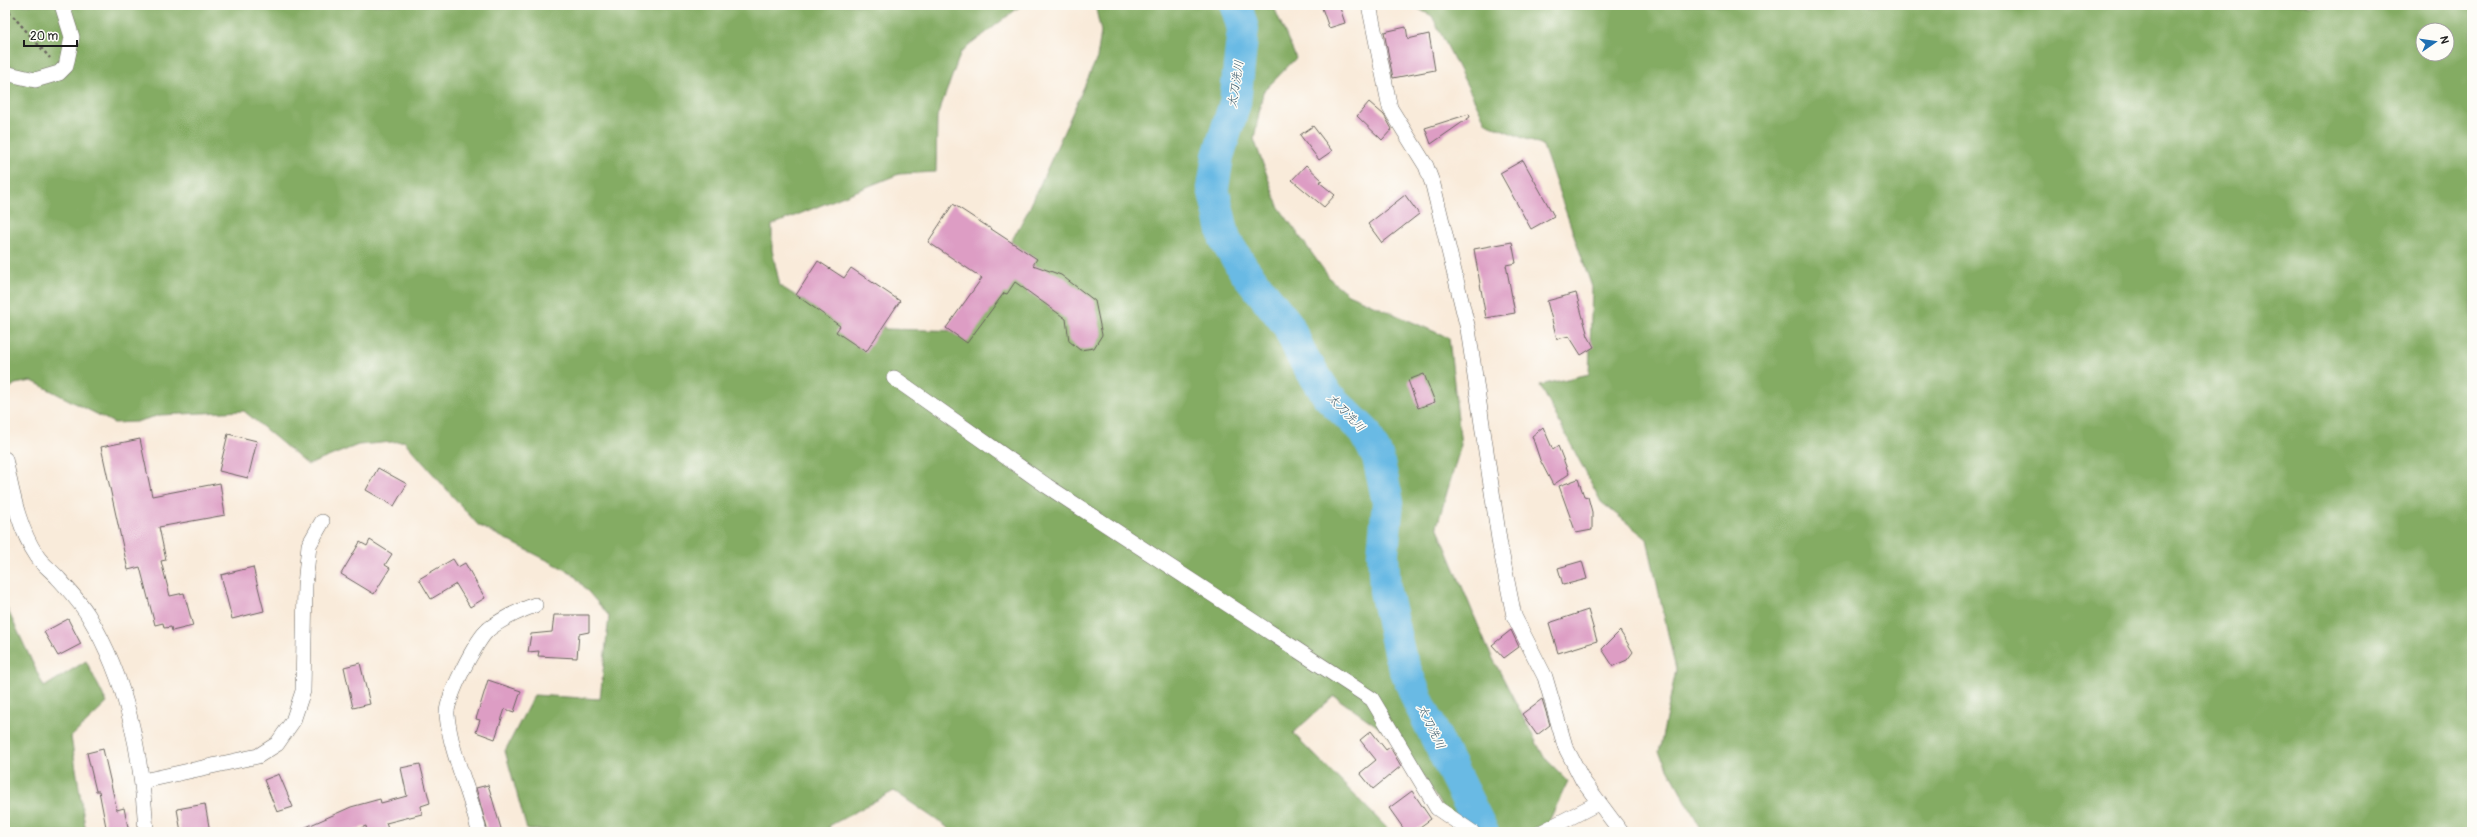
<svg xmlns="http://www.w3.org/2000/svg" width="2477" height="837" font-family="Pangolin,'Klee One',sans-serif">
<rect width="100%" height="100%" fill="#fdfcf7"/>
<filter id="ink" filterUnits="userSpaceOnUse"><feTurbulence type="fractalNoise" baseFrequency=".025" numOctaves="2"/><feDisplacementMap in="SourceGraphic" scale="8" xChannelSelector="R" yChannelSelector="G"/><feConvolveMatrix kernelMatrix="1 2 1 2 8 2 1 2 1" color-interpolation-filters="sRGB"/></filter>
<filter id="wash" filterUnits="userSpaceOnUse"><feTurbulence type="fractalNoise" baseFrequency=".012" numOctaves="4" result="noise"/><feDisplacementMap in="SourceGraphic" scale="16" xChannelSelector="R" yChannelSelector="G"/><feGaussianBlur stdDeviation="0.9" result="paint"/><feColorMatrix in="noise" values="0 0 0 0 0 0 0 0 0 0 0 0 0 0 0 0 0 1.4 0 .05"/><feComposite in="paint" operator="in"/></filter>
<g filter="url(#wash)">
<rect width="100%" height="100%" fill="#f9ebda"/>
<!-- forest -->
<g fill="#84ac64" stroke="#506440" fill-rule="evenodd">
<polygon points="5,5 1022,5 961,52 937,117 936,172 899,174 772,225 772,250 780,286 819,310 869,300 885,329 970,331 1001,260 1029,209 1097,58 1101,32 1095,5 1273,5 1296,58 1263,92 1254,139 1278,206 1331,280 1348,294 1449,338 1461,445 1437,526 1488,649 1544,757 1568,781 1544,832 1457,832 1423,776 1384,731 1334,696 1293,733 1391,832 954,832 894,791 829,826 831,832 527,830 505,751 534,695 600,699 609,616 572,573 478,525 404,441 358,445 308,465 244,411 160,415 136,422 114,423 32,381 15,384 5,392"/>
<path d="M1411 5H2472V832H1703L1659 752 1676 670 1647 539 1601 502 1540 385 1589 374 1592 287 1543 146 1486 123 1432 16ZM2423 30H2447V54H2423Z"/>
<polygon points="5,604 44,687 86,661 107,703 71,737 86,832 5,832"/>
</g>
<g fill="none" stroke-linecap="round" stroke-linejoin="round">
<!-- river -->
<polyline stroke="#69bae4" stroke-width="32" points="1236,5 1243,29 1235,103 1218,156 1213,188 1225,240 1244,270 1288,325 1302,356 1328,396 1365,432 1378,458 1388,502 1383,553 1385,591 1400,656 1419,703 1483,832"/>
</g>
<g id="blocks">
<!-- building -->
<g fill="#dd9dc4">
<polygon points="1321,5 1339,5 1345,23 1329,28"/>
<polygon points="1406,27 1408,39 1429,34 1435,70 1393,78 1384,32"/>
<polygon points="1369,102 1384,115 1392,129 1382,140 1357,116"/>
<polygon points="1469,114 1470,117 1431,144 1425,128"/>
<polygon points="1313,126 1332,151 1319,160 1300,135"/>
<polygon points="1523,160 1554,216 1531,229 1500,173"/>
<polygon points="1306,165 1322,180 1319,182 1335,195 1324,207 1292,180"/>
<polygon points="1405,195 1419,214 1382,243 1368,224"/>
<polygon points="953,204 1037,259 1033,265 1061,275 1095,301 1102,335 1094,348 1080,350 1069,341 1066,319 1015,282 1007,294 1004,293 967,343 946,328 982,278 928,242"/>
<polygon points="1512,242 1516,263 1506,265 1515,313 1486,318 1474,249"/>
<polygon points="818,261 844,278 851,268 900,301 866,352 836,332 840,326 796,295"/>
<polygon points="1576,293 1588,336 1594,347 1581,355 1569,336 1557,339 1547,301"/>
<polygon points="1424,374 1435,402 1418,408 1408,380"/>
<polygon points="1543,427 1553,450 1558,446 1569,474 1553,485 1540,460 1532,436"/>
<polygon points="228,434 257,441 248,478 219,471"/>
<polygon points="140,439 152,496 220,483 225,515 159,527 166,560 161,561 170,596 184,593 193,626 172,631 171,627 164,628 163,623 155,625 140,567 128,570 101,447"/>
<polygon points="378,468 407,484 394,506 366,490"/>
<polygon points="1578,479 1584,496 1588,497 1592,512 1592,530 1576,533 1559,486"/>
<polygon points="370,540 392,554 385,565 390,568 374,594 341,574 360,542 367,546"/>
<polygon points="453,559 458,567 465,563 485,598 470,607 456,584 431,599 419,579"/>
<polygon points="1582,561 1587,579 1563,585 1558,568"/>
<polygon points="253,567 264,611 232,619 221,575"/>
<polygon points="1588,610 1597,641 1558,653 1549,623"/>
<polygon points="554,615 589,615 589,632 579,634 577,658 538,656 539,651 528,652 531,634 552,632"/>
<polygon points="68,619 81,644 58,656 44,632"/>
<polygon points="1511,630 1519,647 1504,658 1492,645"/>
<polygon points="1620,631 1633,652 1627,660 1613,666 1602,649"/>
<polygon points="360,663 370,704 353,708 344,667"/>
<polygon points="488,680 521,691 514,712 505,709 495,739 476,732 480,720 476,719"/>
<polygon points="1542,699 1550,725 1537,735 1522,714"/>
<polygon points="1371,731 1386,750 1390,747 1401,766 1373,789 1360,773 1376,760 1360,740"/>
<polygon points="103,749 117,810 124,808 129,832 107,832 99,791 96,791 87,753"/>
<polygon points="420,764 430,803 421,806 422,814 386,823 389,832 367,832 366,826 351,832 295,832 351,807 380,799 381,803 407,796 401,768"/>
<polygon points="279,774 293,807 277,812 264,780"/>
<polygon points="488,785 490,791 502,832 488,832 476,788"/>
<polygon points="1412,791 1431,819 1413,832 1406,832 1389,808"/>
<polygon points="205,804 210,832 181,832 177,809"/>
</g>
</g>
</g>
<g filter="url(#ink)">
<use href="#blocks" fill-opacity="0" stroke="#69645e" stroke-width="1"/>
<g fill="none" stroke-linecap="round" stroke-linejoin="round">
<!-- street casing -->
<g stroke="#69645e" stroke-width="16">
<g id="street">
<polyline points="1369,5 1390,108 1426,166 1433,185 1468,329 1500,546 1514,616 1545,677 1565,746 1583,781 1621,832"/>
<polyline points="5,73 35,80 59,73 66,66 72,37 62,5"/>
<polyline points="894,378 1047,486 1372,699 1437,808 1472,832"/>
<path d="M5 459C12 492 18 528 37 556 42 564 51 570 58 578 68 589 80 602 88 615 128 681 142 757 146 832"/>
<polyline points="143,781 258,756 277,744 293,721 303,691 305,585 309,545 322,522"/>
<path d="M479 832C471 792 451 756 447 715 445 700 477 638 489 629 503 618 519 611 535 605"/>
<polyline points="1542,832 1598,803"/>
</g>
</g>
<!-- path -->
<polyline stroke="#69645e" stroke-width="2.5" stroke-dasharray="3 3" stroke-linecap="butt" points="5,7 50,58"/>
<!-- street -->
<use href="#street" stroke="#fff" stroke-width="15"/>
</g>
</g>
<g text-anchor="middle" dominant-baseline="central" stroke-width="3" stroke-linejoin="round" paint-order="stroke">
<!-- water labels -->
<g font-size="12" font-style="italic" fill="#3b5b6c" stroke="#fdfcf7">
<text transform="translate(1236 84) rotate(-81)">太刀洗川</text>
<text transform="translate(1346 413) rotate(46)">太刀洗川</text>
<text transform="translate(1431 727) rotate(64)">太刀洗川</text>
</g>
</g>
<!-- margin -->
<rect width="2477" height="837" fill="none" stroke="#fdfcf7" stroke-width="20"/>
<!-- north arrow -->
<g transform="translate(2435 42) rotate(77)"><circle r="19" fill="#fdfcf7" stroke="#a3a29f"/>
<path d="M0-3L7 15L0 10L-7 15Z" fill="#1f6fb2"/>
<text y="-6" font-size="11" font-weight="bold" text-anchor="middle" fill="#1c1c1c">N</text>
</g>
<!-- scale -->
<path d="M24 40v6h53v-6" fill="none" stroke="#1c1c1c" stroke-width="2"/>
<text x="30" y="40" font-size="12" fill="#1c1c1c" stroke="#fdfcf7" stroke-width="3" paint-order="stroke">20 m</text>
</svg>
